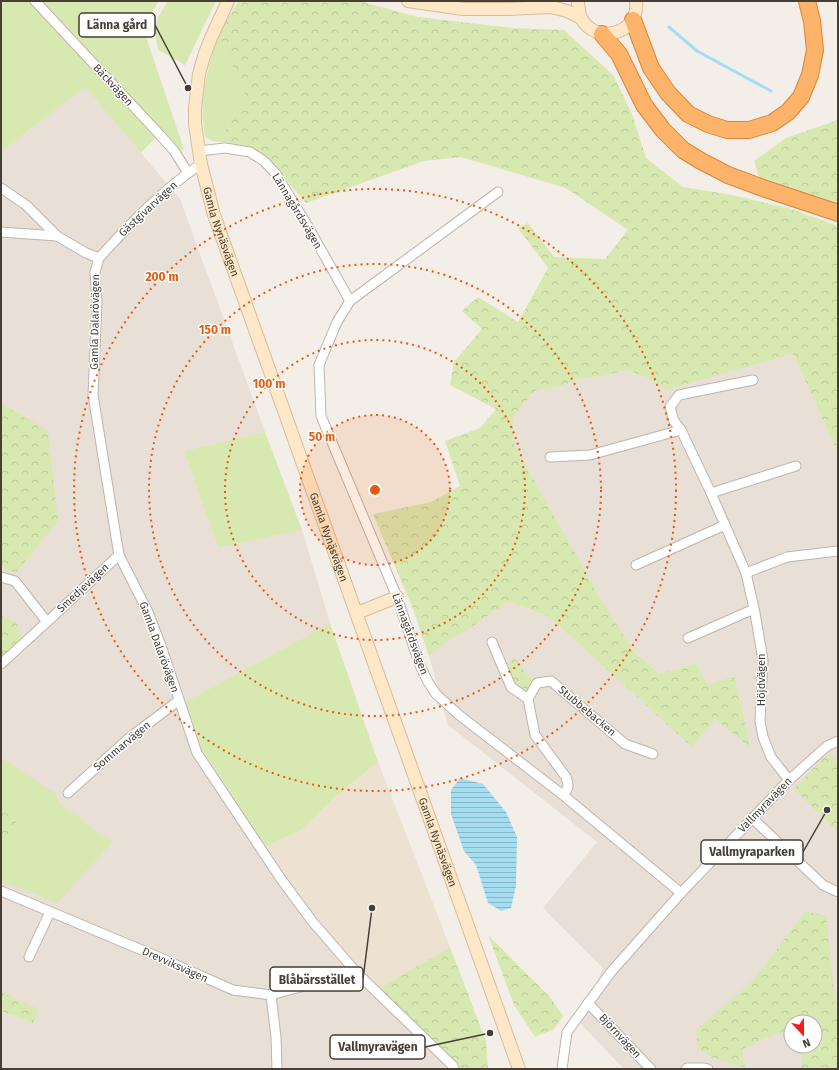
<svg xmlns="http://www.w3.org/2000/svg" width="839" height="1070" font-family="'Fira Sans',sans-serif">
<defs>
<pattern id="forest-crowns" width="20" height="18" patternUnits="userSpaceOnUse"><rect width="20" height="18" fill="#d8e8b1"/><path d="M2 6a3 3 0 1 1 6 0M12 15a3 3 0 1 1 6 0" fill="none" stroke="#bbc899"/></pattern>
<pattern id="water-rules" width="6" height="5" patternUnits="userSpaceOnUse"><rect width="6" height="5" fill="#a4def0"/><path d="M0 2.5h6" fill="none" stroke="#87b5c3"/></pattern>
</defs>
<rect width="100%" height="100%" fill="#f4eee8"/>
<!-- residential -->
<g fill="#e8dfd6" fill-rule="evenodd">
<polygon points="85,87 180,199 265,432 184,451 218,548 302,530 330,623 185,702 203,751 280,868 377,989 458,1064 461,1069 1,1069 1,1011 33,1023 38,1009 1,992 1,152"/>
<path d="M793 354 838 454V1069H624L580 1023 603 968 543 908 597 842 448 725 429 656 446 643 469 629 508 602 548 616 692 747 715 719 751 747 708 685 696 663 659 674 633 650 604 606 514 444 513 417 534 391 563 386 578 379 604 376 627 370 647 378 666 390ZM791 1022H815V1046H791Z"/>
</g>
<!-- education -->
<polygon fill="#ede1d2" points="378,762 450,947 377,989 353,966 280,868 266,846 301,830 338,794"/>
<!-- grass -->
<g fill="#d8e8b1">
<polygon points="1,1 29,1 155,138 141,153 85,87 1,152"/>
<polygon points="40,1 159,1 146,21 145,34 184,149 179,151 107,71"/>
<polygon points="168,1 216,1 185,65 158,50 155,33 158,17"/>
<path d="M218 33 245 94 219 142 212 141 205 137C203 125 202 112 203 100 205 77 212 54 218 33Z"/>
<polygon points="265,432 302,530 218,548 184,451"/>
<polygon points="330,623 378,762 338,794 301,830 266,846 203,751 185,702"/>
<polygon points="1,758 55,793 59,803 112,842 57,903 1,881"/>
</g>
<!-- forest -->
<g fill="url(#forest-crowns)">
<polygon points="239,1 359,1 418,17 513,28 564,30 613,75 632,114 646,158 683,187 732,195 788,208 838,226 838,454 793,354 666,390 647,378 627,370 604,376 578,379 563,386 534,391 513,417 514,444 604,605 633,650 659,674 696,663 708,685 734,676 751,748 715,719 692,747 548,616 508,602 469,629 446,643 429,656 413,609 373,514 431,502 460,486 445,441 480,428 496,409 450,385 454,362 482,329 462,311 478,297 518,322 548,268 518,228 528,223 554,257 605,259 628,230 566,188 461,157 424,161 306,203 281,174 254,150 227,142 219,142 245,94 218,33"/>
<polygon points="838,120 838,205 828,201 760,180 754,161 786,138"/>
<polygon points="1,403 48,431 58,521 16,573 1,567"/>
<polygon points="1,616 16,622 22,639 1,658"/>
<polygon points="514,657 524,671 534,683 527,694 513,685 506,667"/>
<polygon points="828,753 838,762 838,832 794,789"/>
<polygon points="1,811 18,819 3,844 1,843"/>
<polygon points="805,911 826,916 838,1029 838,1069 801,1069 801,1053 794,1046 815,1046 815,1022 791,1022 791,1044 779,1032 742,1049 745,1068 713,1058 698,1049 696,1030 747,986 763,968"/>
<polygon points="488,935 550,997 563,1016 554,1029 535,1037 514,1005"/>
<polygon points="450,947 486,1041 488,1069 461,1069 458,1064 377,989"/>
<polygon points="1,992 39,1009 33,1023 1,1011"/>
</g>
<!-- water -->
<polygon fill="url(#water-rules)" points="460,778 483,784 506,812 517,837 516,886 511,908 501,911 488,903 476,865 464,851 451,814 451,790"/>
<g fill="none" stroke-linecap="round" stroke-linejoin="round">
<!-- stream -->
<polyline stroke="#a4def0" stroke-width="3" points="669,27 697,51 771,91"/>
<!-- street casing -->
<g stroke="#bfb4aa" stroke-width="11">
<g id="street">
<polyline points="35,1 161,136 175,152 188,173"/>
<polyline points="199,151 225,148 250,152 264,161 276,174 306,223 350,301"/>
<polyline points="1,188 26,205 57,236 86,253 99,258"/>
<polyline points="498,192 350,301 337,322 319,365 321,416 397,597 419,663 428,682 436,694 459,715 563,795 681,893"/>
<polyline points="1,232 57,236"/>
<polyline points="99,258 95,272 97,301 93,395 119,555 148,612 160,643 197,753 281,879 312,921 356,972 453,1066 454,1069"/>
<path d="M99 258C130 224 162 190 201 164"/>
<polyline points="681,430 711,493 796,466"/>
<polyline points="550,457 590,455 681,430 674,421 670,407 679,395 753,380"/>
<polyline points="725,525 746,573 787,557 838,551"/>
<polyline points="636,565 725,525 711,493"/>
<polyline points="746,573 755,613 763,660 760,721 763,737 771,757 789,780"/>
<polyline points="1,577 15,581 47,622 1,664"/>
<polyline points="47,622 119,555"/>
<polyline points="688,638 754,609"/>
<polyline points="492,642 511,687 528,699 537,683 551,681 625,744 653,754"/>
<path d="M528 699 535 735 566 777C569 786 569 788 563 795"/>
<polyline points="68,793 129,738 178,701"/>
<polyline points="752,818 823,885 838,892"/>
<polyline points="1,891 156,956 233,990 271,995 356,972"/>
<polyline points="29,957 50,912"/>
<polyline points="271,995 276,1037 277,1069"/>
<polyline points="588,1003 651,1069"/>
<polyline points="562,1069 567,1032 611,972 681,893 789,780 827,746 838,741"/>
<polyline points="686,1069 687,1068 704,1068 708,1069"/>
</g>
</g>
<!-- secondary casing -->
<g stroke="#d7bc9a" stroke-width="14">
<g id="secondary">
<path id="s1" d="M228 1 211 38 204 56 199 74 195 108V124L201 164 214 215 519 1069"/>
<polyline points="408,1 463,9 507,9 551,7 567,11 581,18"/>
<path d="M578 1V3C579 8 579 14 581 18 596 46 640 34 636 1"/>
<polyline points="357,613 397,597"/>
</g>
</g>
<!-- highway casing -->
<g stroke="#dd8538" stroke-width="18">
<g id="highway">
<polyline points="633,20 651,68 668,93 688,114 708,124 727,130 749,130 772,123 788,112 801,97 810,75 815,50 812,21 807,1"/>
<polyline points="602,34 619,54 644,105 663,130 683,150 701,161 728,175 763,188 838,213"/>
</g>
</g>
<!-- street -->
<use href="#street" stroke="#fff" stroke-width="9"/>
<!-- secondary -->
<use href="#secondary" stroke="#fee8c7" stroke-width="12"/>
<!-- highway -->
<use href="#highway" stroke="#fdb369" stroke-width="16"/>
</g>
<!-- distance rings -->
<circle cx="375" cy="490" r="75" fill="#e8590c" fill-opacity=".12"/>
<g fill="none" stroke="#e8590c" stroke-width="2" stroke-dasharray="2 4">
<circle cx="375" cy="490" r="75"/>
<circle cx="375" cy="490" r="150"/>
<circle cx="375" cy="490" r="226"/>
<circle cx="375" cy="490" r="301"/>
</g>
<g text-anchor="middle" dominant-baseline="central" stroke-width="3" stroke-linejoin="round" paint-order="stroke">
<!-- street labels -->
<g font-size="11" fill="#473e36" stroke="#fff">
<text transform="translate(113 85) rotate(47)">Bäckvägen</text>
<text transform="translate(148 209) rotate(-43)">Gästgivarvägen</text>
<text transform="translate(297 211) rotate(59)">Lännagårdsvägen</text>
<text stroke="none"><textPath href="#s1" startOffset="240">Gamla Nynäsvägen</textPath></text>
<text transform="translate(95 322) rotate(-89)">Gamla Dalarövägen</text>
<text stroke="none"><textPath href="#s1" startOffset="564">Gamla Nynäsvägen</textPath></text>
<text transform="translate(83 588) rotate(-43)">Smedjevägen</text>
<text transform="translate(410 634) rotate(70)">Lännagårdsvägen</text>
<text transform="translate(159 647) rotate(70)">Gamla Dalarövägen</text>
<text transform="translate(761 680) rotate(-90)">Höjdvägen</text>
<text transform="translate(587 711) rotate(40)">Stubbebacken</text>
<text transform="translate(122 746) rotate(-40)">Sommarvägen</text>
<text transform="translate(765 805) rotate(-46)">Vallmyravägen</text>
<text stroke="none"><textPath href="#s1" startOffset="888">Gamla Nynäsvägen</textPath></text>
<text transform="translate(175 965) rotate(24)">Drevviksvägen</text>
<text transform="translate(620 1036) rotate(47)">Björnvägen</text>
</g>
</g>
<circle cx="375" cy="490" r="6" fill="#e8590c" stroke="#fff" stroke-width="2"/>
<g font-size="12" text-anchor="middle" font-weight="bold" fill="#e8590c" stroke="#fff" stroke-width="3" stroke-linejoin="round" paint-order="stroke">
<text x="162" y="281">200 m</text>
<text x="215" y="334">150 m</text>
<text x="269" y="388">100 m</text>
<text x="322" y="441">50 m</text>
</g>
<!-- callouts -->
<path fill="none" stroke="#473e36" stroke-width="1.5" d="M188 88L155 25M827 810L803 852M372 908L363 979M490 1033L425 1047"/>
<g fill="#473e36" stroke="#fff" stroke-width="1.5">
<circle cx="188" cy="88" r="4"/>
<circle cx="827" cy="810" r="4"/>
<circle cx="372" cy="908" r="4"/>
<circle cx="490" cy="1033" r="4"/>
</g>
<g fill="#fff" stroke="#473e36" stroke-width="1.5">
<rect x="79" y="13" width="76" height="24" rx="4"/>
<rect x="701" y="840" width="102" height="24" rx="4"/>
<rect x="270" y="967" width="93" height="24" rx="4"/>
<rect x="330" y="1035" width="95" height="24" rx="4"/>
</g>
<g font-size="12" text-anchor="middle" font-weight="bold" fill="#473e36">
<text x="117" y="29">Länna gård</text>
<text x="752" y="856">Vallmyraparken</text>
<text x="317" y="984">Blåbärsstället</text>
<text x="378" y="1051">Vallmyravägen</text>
</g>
<!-- border -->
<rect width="839" height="1070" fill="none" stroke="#473e36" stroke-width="4"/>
<!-- north arrow -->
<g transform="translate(803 1034) rotate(158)"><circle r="19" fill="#ffffff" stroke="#b5b2af"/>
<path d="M0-3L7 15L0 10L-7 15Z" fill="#f9191d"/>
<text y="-6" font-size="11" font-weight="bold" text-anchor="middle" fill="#473e36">N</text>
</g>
</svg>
